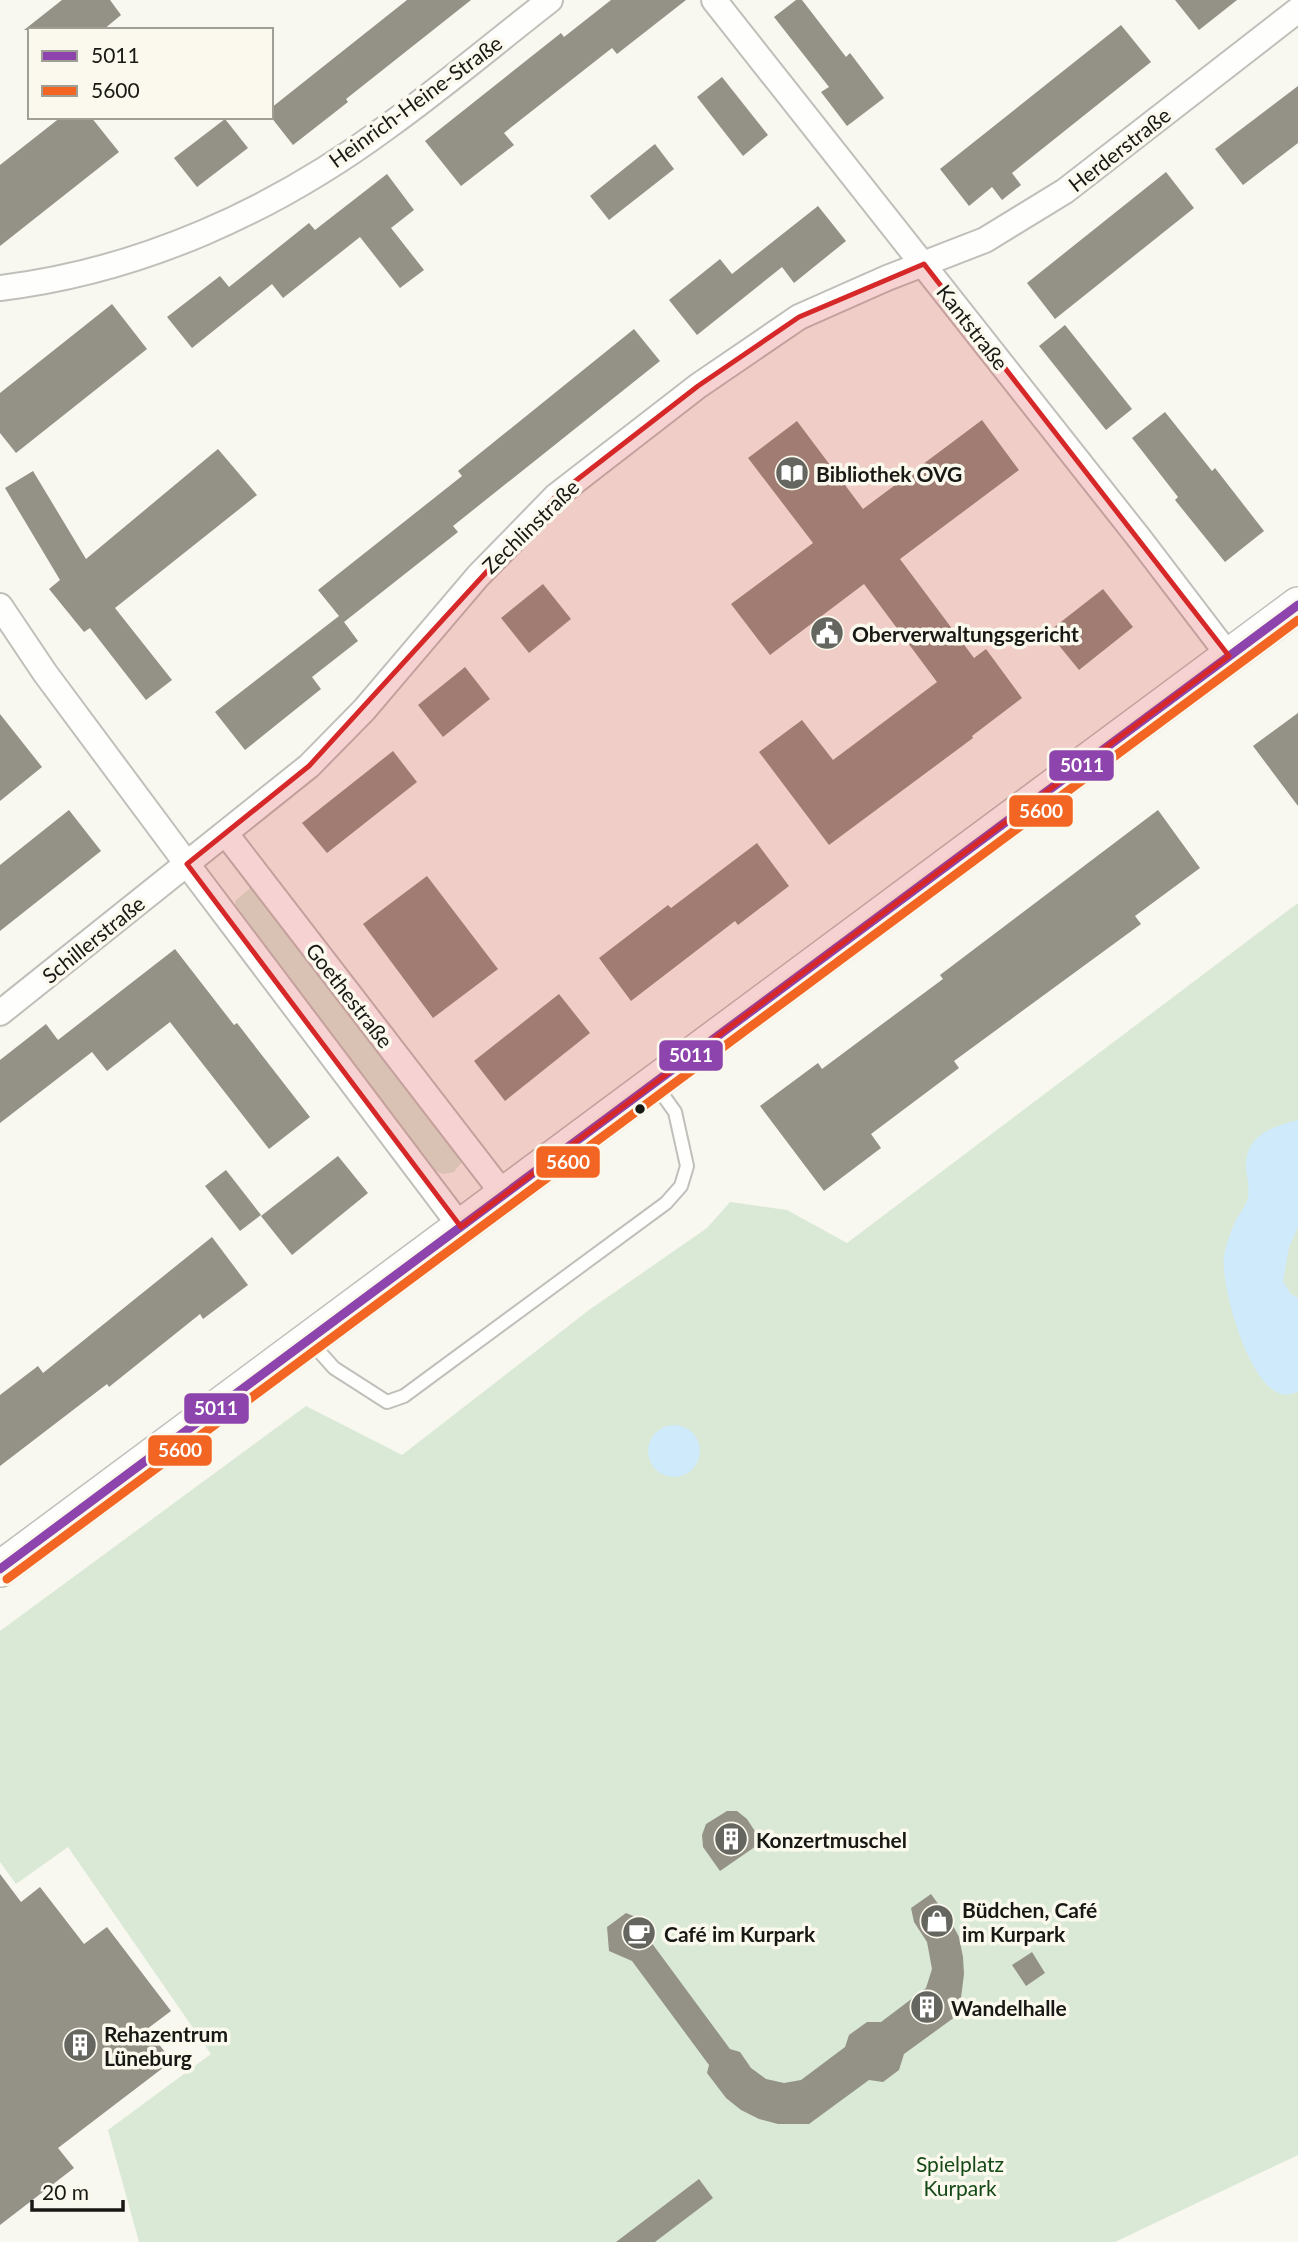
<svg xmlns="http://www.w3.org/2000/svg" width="1298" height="2242" font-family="Lato,sans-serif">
<rect width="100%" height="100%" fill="#f8f7f0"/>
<!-- green -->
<g fill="#dae9d6">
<polygon points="250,888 259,888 459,1150 461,1163 454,1172 443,1174 431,1169 237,915 235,901"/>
<polygon points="1298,903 1298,2155 1115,2242 139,2242 108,2130 211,2054 68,1847 16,1884 0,1862 0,1631 306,1406 402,1455 589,1310 707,1228 730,1202 787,1210 847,1243"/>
</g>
<!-- water -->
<g fill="#cfeafa">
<path d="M1298 1120V1227L1289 1247 1283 1281 1291 1294 1298 1298V1391C1256 1419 1219 1284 1224 1256 1226 1245 1231 1230 1236 1220 1239 1214 1244 1208 1247 1201 1251 1189 1246 1177 1246 1164 1247 1135 1273 1126 1298 1120Z"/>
<circle cx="674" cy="1451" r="26"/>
</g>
<!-- building -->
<g fill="#949286">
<polygon points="62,0 110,0 121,15 103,30 24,30"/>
<polygon points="407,0 471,0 346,99 348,102 293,145 271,117 271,108"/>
<polygon points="611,0 686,0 617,54 612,48 504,133 514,145 461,186 425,141 561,33 564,37"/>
<polygon points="796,0 802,0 846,57 850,53 884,98 847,126 821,92 829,87 774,17"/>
<polygon points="1175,0 1237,0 1199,30"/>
<polygon points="1121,25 1151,62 1012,173 1021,185 1002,200 992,187 969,206 940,169"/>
<polygon points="722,77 768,135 743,156 697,97"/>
<polygon points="1298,86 1298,143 1243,185 1215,149"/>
<polygon points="61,117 91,117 119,152 0,246 0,165"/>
<polygon points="225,119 248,148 197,187 174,158"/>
<polygon points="655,144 674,169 609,220 590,196"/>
<polygon points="1166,172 1194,208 1055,319 1027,283"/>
<polygon points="387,174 414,210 391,228 424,270 400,288 360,237 283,298 272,284 192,348 167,317 220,276 229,287 309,223 315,230"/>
<polygon points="818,206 846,241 794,283 782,267 697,335 669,300 720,259 732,274"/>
<polygon points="112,304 147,349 16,453 0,433 0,393"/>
<polygon points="1065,325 1132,409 1106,430 1039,346"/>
<polygon points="634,329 660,361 453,526 458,532 344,622 358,641 312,677 321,689 245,750 215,712 339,616 318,590 462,476 458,471"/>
<polygon points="1165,412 1212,471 1215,468 1264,531 1225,562 1175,500 1178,497 1132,438"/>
<polygon points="982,420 1019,470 900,559 974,658 986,649 1022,698 972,736 973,738 829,845 759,752 802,720 833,760 937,682 864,584 770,655 731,604 813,543 748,458 797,421 863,509"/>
<polygon points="218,449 257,495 115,608 172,680 146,700 90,628 84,632 49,589 60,580 5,488 33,471 86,559"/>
<polygon points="543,584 571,619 529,653 501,618"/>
<polygon points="1103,589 1133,627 1079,670 1048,632"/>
<polygon points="465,667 490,699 443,737 418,705"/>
<polygon points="1298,713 1298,806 1253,746"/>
<polygon points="0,714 42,767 0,801"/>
<polygon points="393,751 417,782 327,853 302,823"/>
<polygon points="69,810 101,851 0,931 0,865"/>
<polygon points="1158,810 1200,868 1135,916 1141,924 954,1061 959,1068 871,1134 881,1148 824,1191 760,1106 818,1063 822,1069 885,1022 943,979 940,975"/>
<polygon points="757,843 789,886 738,925 735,921 631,1001 599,958 668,905 671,908"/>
<polygon points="427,876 498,969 433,1018 363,924"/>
<polygon points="175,949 234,1025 237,1023 310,1117 269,1149 170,1022 107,1071 92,1052 0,1123 0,1060 46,1024 58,1040"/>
<polygon points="559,994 590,1033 505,1101 474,1061"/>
<polygon points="338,1156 368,1193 292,1255 261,1216"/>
<polygon points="226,1170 261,1215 240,1231 205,1186"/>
<polygon points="212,1237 248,1285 203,1319 200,1314 109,1387 107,1384 0,1466 0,1395 38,1366 43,1373"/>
<polygon points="727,1811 737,1811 747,1819 762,1842 720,1871 703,1847 702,1835 706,1824"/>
<polygon points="0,1874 21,1902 40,1887 84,1944 107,1927 171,2011 147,2029 172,2061 58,2148 74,2168 0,2225"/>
<polygon points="931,1894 950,1920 959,1937 963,1957 964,1974 959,2014 904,2054 899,2070 883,2082 869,2080 809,2124 778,2124 759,2119 741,2110 726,2098 707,2073 709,2065 632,1961 609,1951 607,1927 626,1913 648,1922 651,1942 730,2049 740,2052 751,2068 766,2079 784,2083 801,2080 845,2047 849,2035 867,2022 881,2022 926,1988 932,1969 927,1942 914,1922 911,1908"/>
<polygon points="1032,1952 1045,1973 1026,1986 1012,1965"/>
<polygon points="699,2179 713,2198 655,2242 616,2242"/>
</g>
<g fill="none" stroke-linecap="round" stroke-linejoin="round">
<!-- lane casing -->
<g stroke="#c0bfba" stroke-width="16">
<polyline id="lane" points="309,1340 334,1368 387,1402 404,1396 666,1203 681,1186 687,1166 675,1112 655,1084"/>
</g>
<!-- street casing -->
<g stroke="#c0bfba" stroke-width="28">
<g id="street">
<polyline points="714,0 1139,538 1229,656"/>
<path d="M0 288C141 271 273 211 387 127 443 87 496 42 550 0"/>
<polyline points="0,606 45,673 187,864 461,1227"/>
<polyline points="226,834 504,1195"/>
<polyline points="0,1013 309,766 364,710 478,576 556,496 698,386 799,317 887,278 985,240 1065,191 1298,10"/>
</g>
</g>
<!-- secondary casing -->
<g stroke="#c0bfba" stroke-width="38">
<polyline id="secondary" points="0,1569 1298,605"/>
</g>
<!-- lane -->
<use href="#lane" stroke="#fefefd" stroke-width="12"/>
<!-- street -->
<use href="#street" stroke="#fefefd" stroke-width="24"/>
<!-- secondary -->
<use href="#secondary" stroke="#fefefd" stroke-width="35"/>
<!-- bus-1 casing -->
<g stroke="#fbf9ed" stroke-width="14">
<polyline id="bus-1" points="0,1569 1298,605"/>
</g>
<!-- bus-2 casing -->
<g stroke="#fbf9ed" stroke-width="14">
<polyline id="bus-2" points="7,1579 1298,620"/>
</g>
<!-- bus-1 -->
<use href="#bus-1" stroke="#8e44ad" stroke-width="9"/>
<!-- bus-2 -->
<use href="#bus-2" stroke="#f26522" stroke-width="9"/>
</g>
<!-- marked area -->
<path fill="#d62828" fill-opacity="0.2" stroke="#d62828" stroke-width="5" stroke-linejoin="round" d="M924 264 1229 656 461 1227 187 864 309 766 556 496 698 386 799 317Z"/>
<!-- icons -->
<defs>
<g id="library-disc" transform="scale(1.75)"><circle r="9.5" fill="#666661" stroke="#fbf9ed"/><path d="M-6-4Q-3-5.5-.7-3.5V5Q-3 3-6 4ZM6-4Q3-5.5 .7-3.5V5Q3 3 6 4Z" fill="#fff"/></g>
<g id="civic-disc" transform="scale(1.75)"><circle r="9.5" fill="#666661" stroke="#fbf9ed"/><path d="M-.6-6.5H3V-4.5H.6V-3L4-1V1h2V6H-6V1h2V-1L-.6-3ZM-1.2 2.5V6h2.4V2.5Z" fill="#fff"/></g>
<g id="building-disc" transform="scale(1.75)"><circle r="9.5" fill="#666661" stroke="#fbf9ed"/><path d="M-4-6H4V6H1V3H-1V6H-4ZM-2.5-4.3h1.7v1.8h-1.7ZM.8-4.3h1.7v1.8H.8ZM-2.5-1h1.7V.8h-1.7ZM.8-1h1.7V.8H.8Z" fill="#fff"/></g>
<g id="shop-disc" transform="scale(1.75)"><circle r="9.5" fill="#666661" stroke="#fbf9ed"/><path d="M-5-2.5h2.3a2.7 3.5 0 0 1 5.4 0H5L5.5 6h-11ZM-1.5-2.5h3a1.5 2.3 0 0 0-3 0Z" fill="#fff"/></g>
<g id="cafe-disc" transform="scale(1.75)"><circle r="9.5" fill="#666661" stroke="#fbf9ed"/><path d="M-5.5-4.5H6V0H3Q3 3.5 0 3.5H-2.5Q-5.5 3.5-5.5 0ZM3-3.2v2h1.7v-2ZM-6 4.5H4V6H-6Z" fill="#fff"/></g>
</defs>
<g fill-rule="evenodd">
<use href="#library-disc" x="792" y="473"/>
<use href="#civic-disc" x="827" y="633"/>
<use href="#building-disc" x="731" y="1839"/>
<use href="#shop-disc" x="937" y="1921"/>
<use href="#cafe-disc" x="639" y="1933"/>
<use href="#building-disc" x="927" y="2007"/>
<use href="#building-disc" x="80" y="2045"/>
</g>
<!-- markers -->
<circle fill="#181814" stroke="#fbf9ed" stroke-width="2.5" cx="640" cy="1109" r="6"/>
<g text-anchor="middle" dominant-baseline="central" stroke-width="7" stroke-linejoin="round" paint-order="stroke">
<!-- street labels -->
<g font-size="21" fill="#181814" stroke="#fbf9ed">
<text transform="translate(415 101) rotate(-36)">Heinrich-Heine-Straße</text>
<text transform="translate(1119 149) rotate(-38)">Herderstraße</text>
<text transform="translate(973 327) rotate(52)">Kantstraße</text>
<text transform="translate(530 526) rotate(-44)">Zechlinstraße</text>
<text transform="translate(93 939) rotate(-39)">Schillerstraße</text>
<text transform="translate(350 995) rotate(52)">Goethestraße</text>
</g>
<!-- poi labels -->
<g font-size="21" font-weight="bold" fill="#181814" stroke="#fbf9ed" text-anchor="start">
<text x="816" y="473">Bibliothek OVG</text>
<text x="852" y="633">Oberverwaltungsgericht</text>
<text x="756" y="1839">Konzertmuschel</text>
<text x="962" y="1909">Büdchen, Café<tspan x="962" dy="24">im Kurpark</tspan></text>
<text x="664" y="1933">Café im Kurpark</text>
<text x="951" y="2007">Wandelhalle</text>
<text x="104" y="2033">Rehazentrum<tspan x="104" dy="24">Lüneburg</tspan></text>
</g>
<!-- park labels -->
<g font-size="21" fill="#144917" stroke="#fbf9ed">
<text x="960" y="2163">Spielplatz<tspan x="960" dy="24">Kurpark</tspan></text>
</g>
</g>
<g stroke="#fbf9ed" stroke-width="2.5">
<rect x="1048" y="749" width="67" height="33" rx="7" fill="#8e44ad"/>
<rect x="1008" y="794" width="66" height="34" rx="7" fill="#f26522"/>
<rect x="658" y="1039" width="66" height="33" rx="7" fill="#8e44ad"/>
<rect x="535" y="1145" width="66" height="34" rx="7" fill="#f26522"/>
<rect x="183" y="1392" width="67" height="33" rx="7" fill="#8e44ad"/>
<rect x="147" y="1434" width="66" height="33" rx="7" fill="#f26522"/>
</g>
<g font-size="19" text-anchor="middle" font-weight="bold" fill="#fff">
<text x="1082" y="772">5011</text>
<text x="1041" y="818">5600</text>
<text x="691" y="1062">5011</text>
<text x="568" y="1169">5600</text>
<text x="216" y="1415">5011</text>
<text x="180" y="1457">5600</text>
</g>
<!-- legend -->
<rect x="28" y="28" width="245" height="91" fill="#fbf9ed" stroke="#a09f96" stroke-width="2"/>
<rect x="42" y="51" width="35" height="10" fill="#8e44ad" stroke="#a09f96" stroke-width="2"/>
<text x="91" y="63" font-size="21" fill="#181814">5011</text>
<rect x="42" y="86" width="35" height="10" fill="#f26522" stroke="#a09f96" stroke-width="2"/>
<text x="91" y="98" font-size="21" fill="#181814">5600</text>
<!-- scale -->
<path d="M32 2200v10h91v-10" fill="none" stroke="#181814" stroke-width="3.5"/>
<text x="42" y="2200" font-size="21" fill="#181814" stroke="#fbf9ed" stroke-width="5" paint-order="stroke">20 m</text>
</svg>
